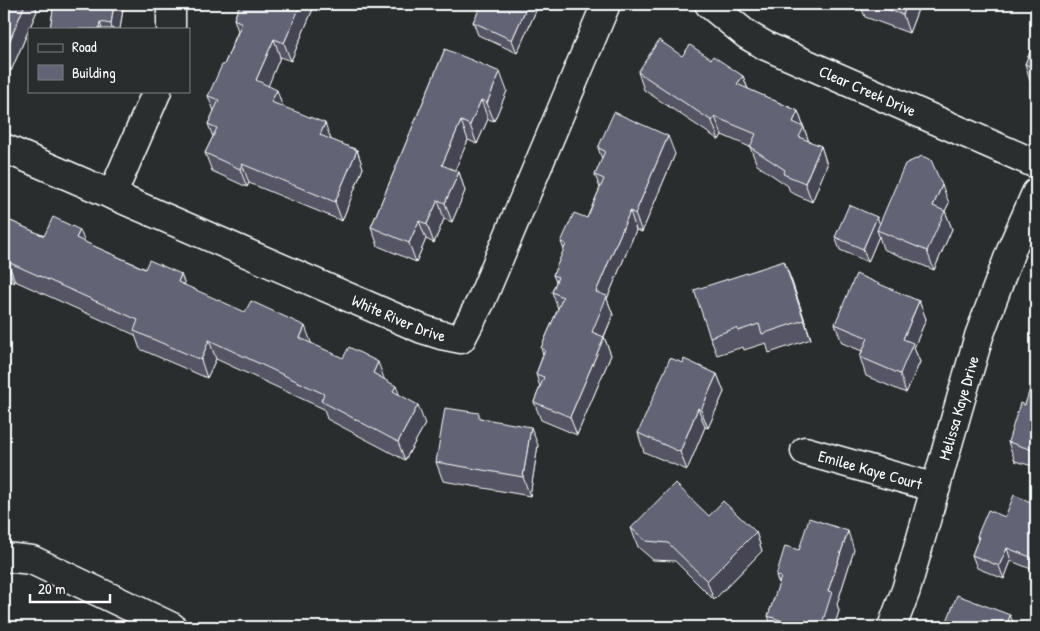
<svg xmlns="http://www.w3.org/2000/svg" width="1040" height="631" font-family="'Patrick Hand',sans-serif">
<rect width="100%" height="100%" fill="#2a2d2e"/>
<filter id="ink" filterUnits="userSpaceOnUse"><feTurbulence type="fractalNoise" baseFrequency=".02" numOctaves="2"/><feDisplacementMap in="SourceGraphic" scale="10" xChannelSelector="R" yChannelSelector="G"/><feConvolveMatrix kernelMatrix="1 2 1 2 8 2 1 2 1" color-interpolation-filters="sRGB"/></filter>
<g filter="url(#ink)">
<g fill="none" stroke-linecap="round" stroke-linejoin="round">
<!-- minor casing -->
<g stroke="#fff" stroke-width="31">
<g id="minor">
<path id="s1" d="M709 4 747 35 766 46 1036 164"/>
<polyline points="171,29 171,4"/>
<path id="s2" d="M4 148 422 329 441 335 461 339 481 301 606 4"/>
<polyline points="112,195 157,91"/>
<path id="s3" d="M805 451 936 488"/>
<polyline points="4,557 32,560 172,627"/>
<path id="s4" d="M892 627 906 590 979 336 1012 248 1036 193"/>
</g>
</g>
<!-- minor -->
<use href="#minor" stroke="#2a2d2e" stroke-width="28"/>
</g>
<!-- wall -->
<g fill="#545565" stroke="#fff">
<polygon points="4,4 35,4 37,11 11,71 4,67"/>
<polygon points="54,4 121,4 123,9 120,29 50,29"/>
<polygon points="240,4 315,4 291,61 280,57 268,86 283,106 331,140 357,150 363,168 342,221 249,183 247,187 212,171 205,153 213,137 208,124 214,111 208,96 224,65 238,31 234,19"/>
<polygon points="482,4 539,4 517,53 478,35 473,22"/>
<polygon points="860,4 920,4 909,33 865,17"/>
<polygon points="1036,38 1036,85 1031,83 1025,64"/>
<polygon points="445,49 507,91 494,121 488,119 477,144 468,140 454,171 459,172 465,191 452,222 444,219 434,243 426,239 416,262 378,246 371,227"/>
<polygon points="682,56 711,59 743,76 748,89 798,111 809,142 821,146 827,165 812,202 790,192 788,186 757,165 750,147 722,135 719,140 644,90 638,72"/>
<polygon points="598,148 675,154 642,232 636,230 607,299 613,315 604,337 611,355 577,435 541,420 534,402 540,387 536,374 543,355 541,348 558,309 552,292 556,282 553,275 564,250 561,242 587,218 600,188 595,175 602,159"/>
<polygon points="949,203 945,211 952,229 934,270 883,249 879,236 868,262 840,250 835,237 877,217 879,224"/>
<polygon points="4,213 6,219 44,236 80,230 84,242 185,286 312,344 385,380 425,424 405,460 327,419 324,409 216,359 207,378 140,349 135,335 15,281 14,283 4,278"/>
<polygon points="791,279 811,339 769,353 766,343 744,350 743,347 717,355 710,337"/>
<polygon points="919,301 926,319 914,348 920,362 906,393 866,376 860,357 862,351 842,343 835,324"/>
<polygon points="683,363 717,374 724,392 708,428 705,427 687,470 644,452 638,433"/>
<polygon points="1036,380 1036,467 1015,461 1008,442"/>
<polygon points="481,418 538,445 530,496 443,481 436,462"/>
<polygon points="1033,503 1035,509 1036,509 1036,571 1011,561 1004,579 977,568 972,555 978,540 977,536 1005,517"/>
<polygon points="709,516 756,532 762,551 714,600 675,561 653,560 638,547 631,528"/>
<polygon points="799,550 854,550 837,604 839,611 834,627 772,627 768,616 779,584 776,576"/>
</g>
<!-- shaded-wall -->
<g fill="#454552" stroke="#fff">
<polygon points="25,4 35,4 37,11 29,29 11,71 5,52"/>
<polygon points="114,4 121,4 123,9 120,29 112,29 111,24"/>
<polygon points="301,4 315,4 291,61 284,43"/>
<polygon points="528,4 539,4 517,53 512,40"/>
<polygon points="907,4 920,4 909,33 903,15"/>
<polygon points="100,22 102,29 99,29"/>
<polygon points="274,39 280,57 263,99 256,80"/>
<polygon points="500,72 507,91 494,121 487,103"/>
<polygon points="743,76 750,95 737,84"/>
<polygon points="277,90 283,108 271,102"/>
<polygon points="481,100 488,119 477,144 470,125"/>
<polygon points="798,111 810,145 799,141 793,122"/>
<polygon points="715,117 722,135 719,140 712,121"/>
<polygon points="461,121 468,140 449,184 442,165"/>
<polygon points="325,123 332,142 320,135"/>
<polygon points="668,136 675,154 642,232 635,214"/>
<polygon points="821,146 827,165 812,202 805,183"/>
<polygon points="357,150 363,168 342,221 335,202"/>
<polygon points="242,164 249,183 247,187 240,169"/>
<polygon points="459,172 465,191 452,222 445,203"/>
<polygon points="942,185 949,203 945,211 952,229 934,270 927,251 933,206"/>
<polygon points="438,200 444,219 434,243 427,224"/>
<polygon points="630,211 636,230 607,299 613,315 598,350 592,332 596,292"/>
<polygon points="877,217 882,230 877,230 879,236 868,262 863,249"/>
<polygon points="419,221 426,239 416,262 409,243"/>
<polygon points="80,230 87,248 76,238"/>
<polygon points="784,261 791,279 811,339 804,320"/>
<polygon points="8,262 15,281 14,283 7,264"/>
<polygon points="181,274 188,293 178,282"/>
<polygon points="919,301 926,319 914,348 920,362 906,393 900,374 903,339"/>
<polygon points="305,326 312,345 300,338"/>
<polygon points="604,337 611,355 577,435 570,417"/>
<polygon points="209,340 216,359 207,378 201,360"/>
<polygon points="378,362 385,381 373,373"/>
<polygon points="717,374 724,392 708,428 701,410"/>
<polygon points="396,386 403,404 393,391"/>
<polygon points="418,405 425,424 405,460 398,442"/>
<polygon points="698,408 705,427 687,470 680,452"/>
<polygon points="531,427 538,445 530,496 523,477"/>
<polygon points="848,531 854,550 837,604 839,611 834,627 821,627 828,591"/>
<polygon points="756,532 762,551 714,600 707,581"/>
<polygon points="1007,548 1011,561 1004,579 999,566"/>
<polygon points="1036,550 1036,568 1033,558"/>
<polygon points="1010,615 1015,627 1006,627"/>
</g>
<!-- building -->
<g fill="#626375" stroke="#fff">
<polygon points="4,4 25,4 5,52 4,52"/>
<polygon points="54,4 114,4 111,24 100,22 99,29 50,29"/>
<polygon points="240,4 301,4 284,43 274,39 256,80 277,90 271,102 325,123 320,135 357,150 335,202 242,164 240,169 205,153 217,128 208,124 219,100 208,96 222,65 224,65 242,23 234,19"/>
<polygon points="482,4 528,4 512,40 473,22"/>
<polygon points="873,4 907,4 903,15"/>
<polygon points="1036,38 1036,69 1025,64"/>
<polygon points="659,40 682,56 690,45 711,59 713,56 743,76 737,84 798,111 793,122 804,127 799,137 821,146 805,183 783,174 785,170 750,147 756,134 715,117 712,121 638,72"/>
<polygon points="445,49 500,72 487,103 481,100 470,125 461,121 442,165 459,172 445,203 438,200 427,224 419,221 409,243 371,227"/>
<polygon points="614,112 668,136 635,214 630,211 596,292 607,296 592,332 604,337 570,417 534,402 544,377 536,374 545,350 541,348 563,297 552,292 558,277 553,275 566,244 561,242 574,213 587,218 604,179 595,175 605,151 598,148"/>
<polygon points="922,156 931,160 942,185 933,206 945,211 927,251 877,230 905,164"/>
<polygon points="849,205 877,217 863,249 835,237"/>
<polygon points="53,217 80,230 76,238 145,269 149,260 181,274 178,282 245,312 251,301 305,326 300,338 343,358 349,347 378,362 373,373 396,386 393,391 418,405 398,442 321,401 324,394 209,340 201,360 134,331 138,320 8,262 7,264 4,263 4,218 44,236"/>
<polygon points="784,261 804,320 762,334 759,324 738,331 736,328 710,337 694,290"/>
<polygon points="856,274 919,301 903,339 913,343 900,374 860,357 868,338 835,324"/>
<polygon points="670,358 683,363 684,359 717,374 701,410 698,408 680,452 638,433"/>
<polygon points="1033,379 1036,380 1036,451 1008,442 1020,403 1025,405"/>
<polygon points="445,408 479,413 479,418 531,427 523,477 436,462"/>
<polygon points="675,483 709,516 723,501 756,532 707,581 668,543 646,541 631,528"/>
<polygon points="1014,495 1033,503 1031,507 1036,509 1036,550 1033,558 1007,548 999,566 972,555 979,537 977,536 988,510 1005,517"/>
<polygon points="809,518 848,531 828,591 832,592 821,627 801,627 768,616 781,577 776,576 785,546 799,550"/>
<polygon points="957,595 1010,615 1006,627 952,627 952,626 946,624"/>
</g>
</g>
<g text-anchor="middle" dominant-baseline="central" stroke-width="5" stroke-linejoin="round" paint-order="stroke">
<!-- street labels -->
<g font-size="16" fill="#fff" stroke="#2a2d2e">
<text stroke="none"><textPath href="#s1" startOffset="182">Clear Creek Drive</textPath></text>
<text stroke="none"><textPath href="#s2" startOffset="430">White River Drive</textPath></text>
<text stroke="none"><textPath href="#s4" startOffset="229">Melissa Kaye Drive</textPath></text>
<text stroke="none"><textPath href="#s3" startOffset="68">Emilee Kaye Court</textPath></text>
</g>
</g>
<!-- margin -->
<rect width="1040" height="631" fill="none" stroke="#2a2d2e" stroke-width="20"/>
<rect x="10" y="10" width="1020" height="611" fill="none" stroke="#fff" stroke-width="2" filter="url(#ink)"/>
<!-- legend -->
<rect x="28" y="28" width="162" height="65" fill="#2a2d2e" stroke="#7f8182"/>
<rect x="38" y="44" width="25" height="8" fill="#2a2d2e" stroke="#7f8182"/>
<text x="72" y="52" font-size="15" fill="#ffffff">Road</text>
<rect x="38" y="65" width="25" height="15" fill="#626375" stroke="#7f8182"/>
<text x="72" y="78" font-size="15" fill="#ffffff">Building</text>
<!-- scale -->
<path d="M30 594v8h80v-8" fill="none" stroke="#ffffff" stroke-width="2.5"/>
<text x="38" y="594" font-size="15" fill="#ffffff" stroke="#2a2d2e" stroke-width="4" paint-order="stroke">20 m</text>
</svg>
